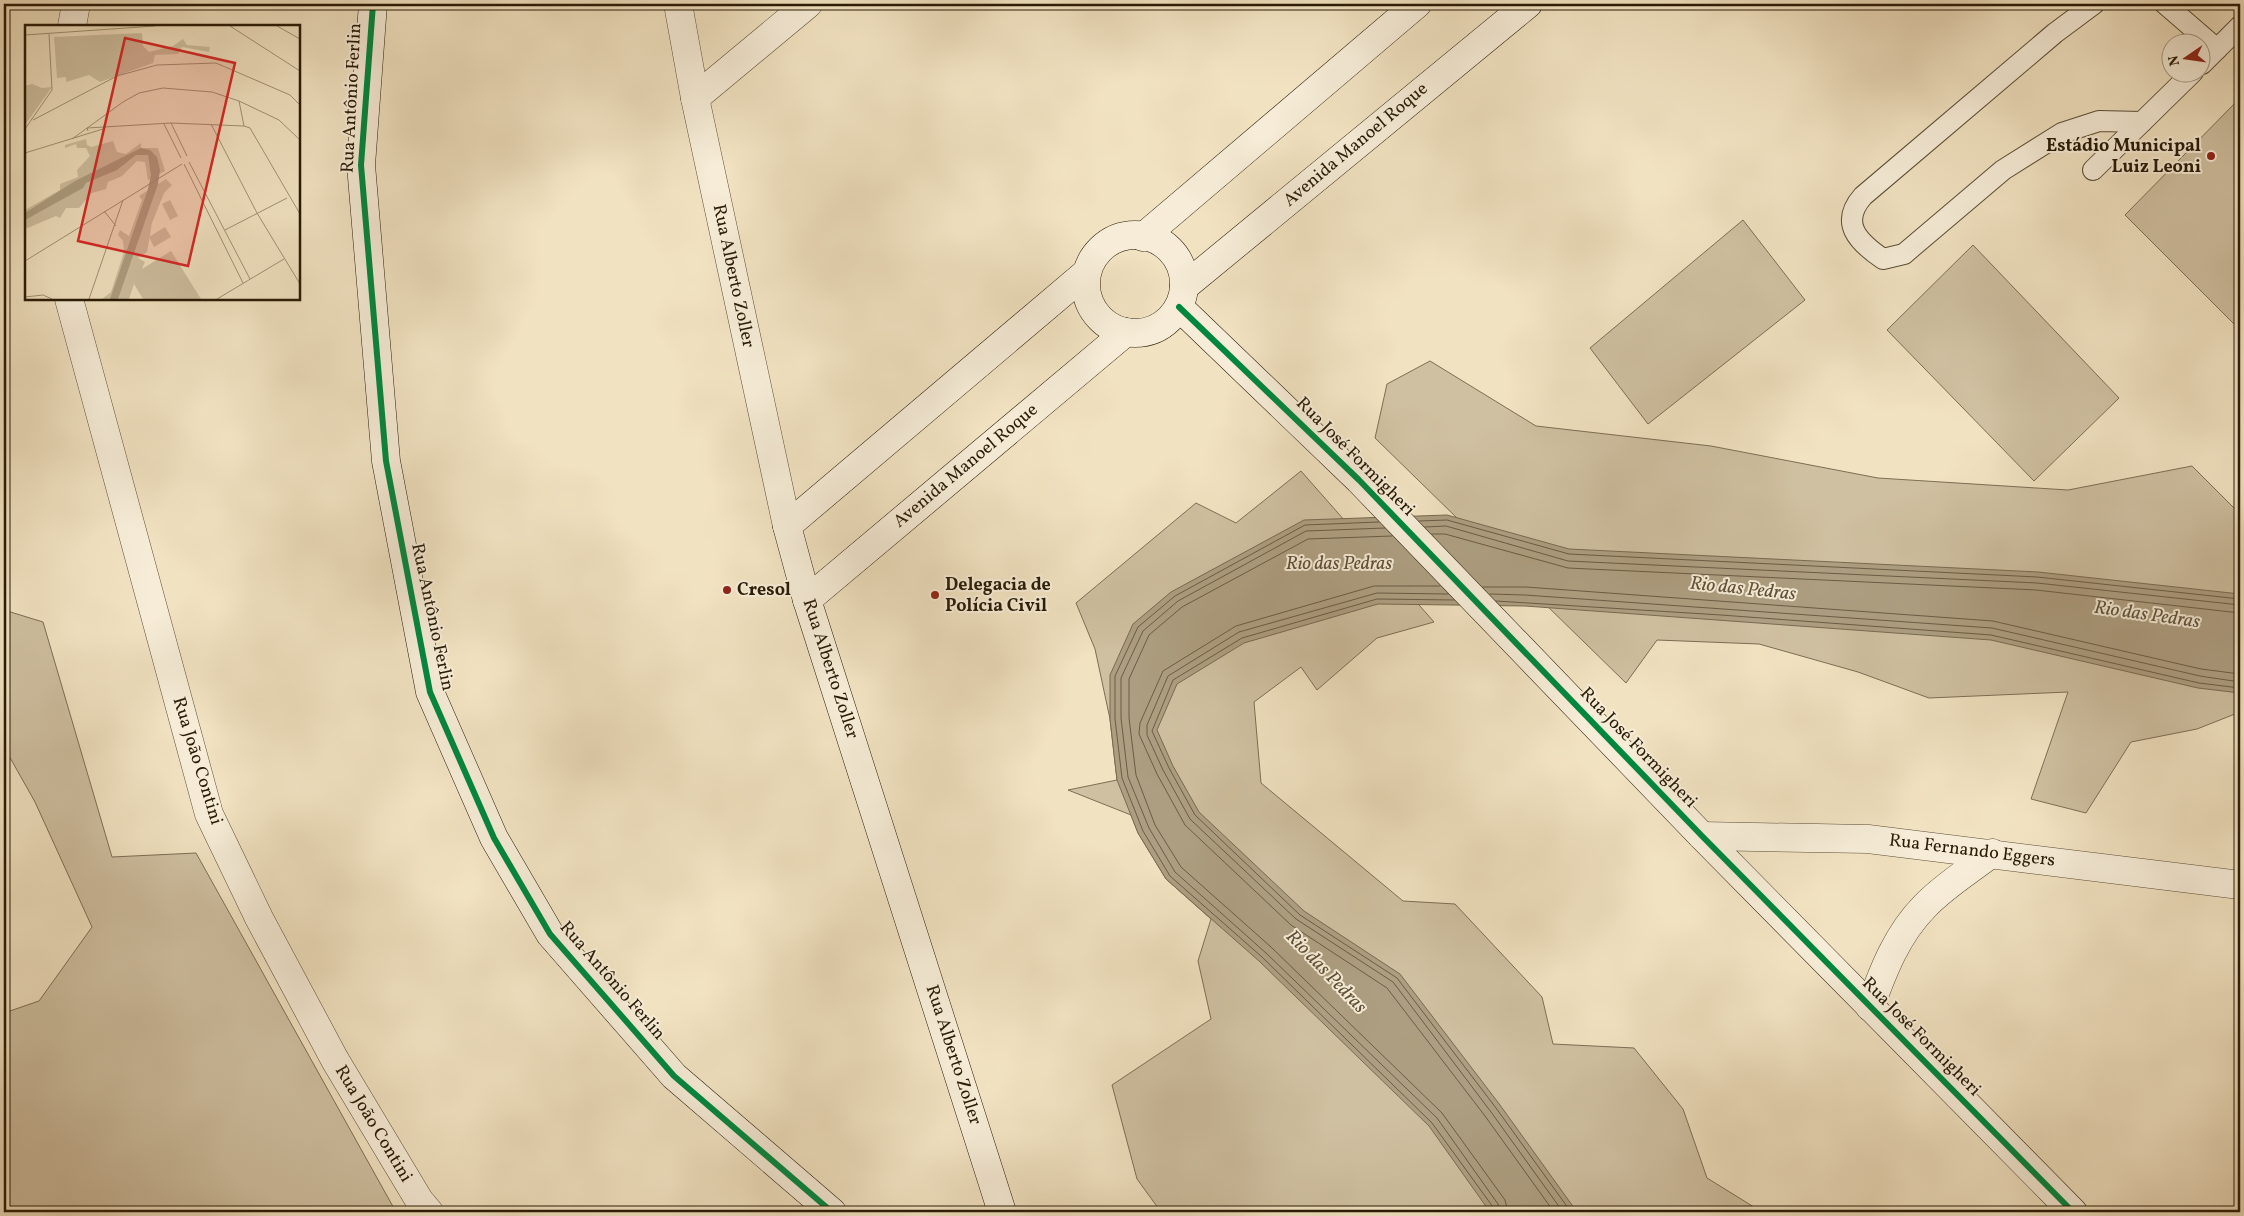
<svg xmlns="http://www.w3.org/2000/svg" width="2244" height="1216" font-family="Vollkorn,serif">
<rect width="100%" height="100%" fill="#f1e2c1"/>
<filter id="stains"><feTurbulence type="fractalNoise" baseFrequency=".004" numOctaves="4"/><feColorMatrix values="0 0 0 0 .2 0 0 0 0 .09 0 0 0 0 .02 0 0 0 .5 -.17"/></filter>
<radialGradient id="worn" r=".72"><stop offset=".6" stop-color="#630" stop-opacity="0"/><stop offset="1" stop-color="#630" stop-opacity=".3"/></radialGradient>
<!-- green -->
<g fill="#cfc0a1" stroke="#7c6e54">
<polygon points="2240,98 2240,330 2125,215"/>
<polygon points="1743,220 1805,300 1648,424 1590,348"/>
<polygon points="1973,245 2119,398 2034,481 1887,330"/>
<polygon points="1430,361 1536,426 1711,446 1878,478 2068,490 2192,466 2240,514 2240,712 2197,729 2131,742 2086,813 2031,799 2068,692 1929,698 1858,672 1759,644 1657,640 1626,683 1375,438 1387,384"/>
<polygon points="1301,471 1434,622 1377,638 1317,690 1301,667 1254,702 1261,783 1403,901 1455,904 1542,997 1553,1044 1634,1048 1683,1109 1707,1178 1762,1212 1161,1212 1137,1179 1112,1085 1211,1019 1198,961 1211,919 1166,879 1138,833 1131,815 1068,790 1117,780 1110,719 1095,649 1076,603 1196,503 1236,523"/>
<polygon points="4,610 43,622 112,857 196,853 396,1212 4,1212 4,1013 39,1001 92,927 35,802 4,747"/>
</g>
<!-- water -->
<polygon fill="#ad9e81" stroke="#786a50" points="1447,515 1569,549 2038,572 2240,594 2240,693 2198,688 1991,640 1525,606 1378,604 1244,643 1177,684 1157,730 1173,766 1199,812 1304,911 1400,974 1500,1105 1577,1212 1490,1212 1429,1126 1259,961 1166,879 1138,833 1117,780 1110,719 1110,675 1133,624 1171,592 1304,520"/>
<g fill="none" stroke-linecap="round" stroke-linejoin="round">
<!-- shore -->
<g stroke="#6b5c44" stroke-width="1">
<polyline points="1419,521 1447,520 1569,554 2037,577 2240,599"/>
<polyline points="1379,522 1305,525 1175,596 1138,627 1115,676 1115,719 1122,778 1143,831 1170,876 1262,957 1432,1123 1493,1207 1494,1212"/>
<polyline points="1425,527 1446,526 1568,561 2037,583 2240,605"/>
<polyline points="1385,528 1306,531 1178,601 1143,631 1121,678 1121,718 1128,777 1149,828 1175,872 1266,953 1437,1118 1498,1204 1500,1212"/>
<polyline points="1432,534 1445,534 1568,568 2036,590 2240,613"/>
<polyline points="1392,536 1308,539 1182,607 1149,635 1129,679 1129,718 1136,775 1155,825 1181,867 1271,947 1442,1113 1505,1200 1508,1212"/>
<polyline points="1440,586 1374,586 1236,626 1163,671 1140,723 1139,734 1157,774 1185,825 1291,925 1387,988 1485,1116 1554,1212"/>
<polyline points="1483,587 1526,587 1993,621 2201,669 2240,674"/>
<polyline points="1448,594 1377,593 1239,632 1168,676 1147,725 1147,735 1163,770 1190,819 1296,919 1393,982 1491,1112 1563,1212"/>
<polyline points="1490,594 1525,595 1992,628 2200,676 2240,682"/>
<polyline points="1454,600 1377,599 1242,638 1173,680 1152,731 1169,768 1195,815 1300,915 1397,978 1496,1108 1571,1212"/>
<polyline points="1496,601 1721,615 1991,635 2199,683 2240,688"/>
</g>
<!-- lane casing -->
<g stroke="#5b4d35" stroke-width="22">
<g id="lane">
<path d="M2094 4 2055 33 1863 196C1839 223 1858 242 1883 259L1904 254 2003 170 2062 133 2099 121 2142 122"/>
<polyline points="2165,4 2217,49"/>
<polyline points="2202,64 2240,26"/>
<polyline points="2093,170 2193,72"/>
</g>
</g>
<!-- street casing -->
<g stroke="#5b4d35" stroke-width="29">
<g id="street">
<polyline points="678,4 695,98 787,526"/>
<polyline points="72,26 76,4"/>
<polyline points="695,98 808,4"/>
<polyline points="69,299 209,814 259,918 335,1060 419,1200 429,1212"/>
<polyline points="1702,836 1868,839 2240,885"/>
<path d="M1870 1007C1883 971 1897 934 1925 906 1944 886 1970 870 1992 853"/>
</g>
</g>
<!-- secondary casing -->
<g stroke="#291b06" stroke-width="29">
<g id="secondary">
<polyline points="373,4 361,165 386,461 430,692 494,838 550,934 674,1076 832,1212"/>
<circle cx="1135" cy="284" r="49"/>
<polyline points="1143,237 1417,4"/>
<polyline points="1184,287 1528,4"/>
<polyline points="1179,307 1359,480 1702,836 2073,1212"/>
<polyline points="807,600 1126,332"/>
<polyline points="1002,1212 807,600 787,526 1086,273"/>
</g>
</g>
<!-- lane -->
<use href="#lane" stroke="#f6ecd7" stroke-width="20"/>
<!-- street -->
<use href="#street" stroke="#f6ecd7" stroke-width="28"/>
<!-- secondary -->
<use href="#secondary" stroke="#f6ecd7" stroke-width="28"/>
<!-- cycleway casing -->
<g stroke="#f6ecd7" stroke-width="9">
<g id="cycleway">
<polyline points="373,4 361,165 386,461 430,692 494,838 550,934 674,1076 832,1212"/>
<polyline points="1179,307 1359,480 1702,836 2073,1212"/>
</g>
</g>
<!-- cycleway -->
<use href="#cycleway" stroke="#00873e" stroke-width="6"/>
</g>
<!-- markers -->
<g fill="#8f2418" stroke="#f6ecd7" stroke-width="2">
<circle cx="2211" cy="156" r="5"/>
<circle cx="727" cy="590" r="5"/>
<circle cx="935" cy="595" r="5"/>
</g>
<g text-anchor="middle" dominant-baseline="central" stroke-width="4" stroke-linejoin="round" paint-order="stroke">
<!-- street labels -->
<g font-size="18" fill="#291b06" stroke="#f6ecd7">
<text transform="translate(352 98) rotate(-87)">Rua Antônio Ferlin</text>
<text transform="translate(1356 145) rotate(-40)">Avenida Manoel Roque</text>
<text transform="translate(733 276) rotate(78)">Rua Alberto Zoller</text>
<text transform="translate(1355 457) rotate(45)">Rua José Formigheri</text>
<text transform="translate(966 466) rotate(-40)">Avenida Manoel Roque</text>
<text transform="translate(432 617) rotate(78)">Rua Antônio Ferlin</text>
<text transform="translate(830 669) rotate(72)">Rua Alberto Zoller</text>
<text transform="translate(1638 748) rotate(46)">Rua José Formigheri</text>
<text transform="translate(197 761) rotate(73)">Rua João Contini</text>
<text transform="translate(1972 851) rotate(7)">Rua Fernando Eggers</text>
<text transform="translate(612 981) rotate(49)">Rua Antônio Ferlin</text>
<text transform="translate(1921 1037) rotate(45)">Rua José Formigheri</text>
<text transform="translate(953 1055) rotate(72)">Rua Alberto Zoller</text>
<text transform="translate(373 1124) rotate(59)">Rua João Contini</text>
</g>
<!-- poi labels -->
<g font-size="18" font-weight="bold" fill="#291b06" stroke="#f6ecd7" text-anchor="start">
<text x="2201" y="146" text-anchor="end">Estádio Municipal<tspan x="2201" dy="21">Luiz Leoni</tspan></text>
<text x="945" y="585">Delegacia de<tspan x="945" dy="21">Polícia Civil</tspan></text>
<text x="737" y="590">Cresol</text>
</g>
<!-- water labels -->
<g font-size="19" font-style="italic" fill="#5e4f37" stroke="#f6ecd7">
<text x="1339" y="564">Rio das Pedras</text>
<text transform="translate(1743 589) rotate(6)">Rio das Pedras</text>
<text transform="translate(2147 615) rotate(8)">Rio das Pedras</text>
<text transform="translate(1326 972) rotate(46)">Rio das Pedras</text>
</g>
</g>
<!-- overview -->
<g transform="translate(25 25)">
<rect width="275" height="275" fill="#f1e2c1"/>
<path d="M117 8 118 21 124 27 148 21 158 14 162 20 185 22 184 27 157 22 153 29 130 30 128 38 75 57 64 50 41 57V52L32 53 29 12ZM7 59 17 63 27 62 0 100V61ZM61 114 62 120 66 122 88 116 92 127 101 129 116 118V123H133L140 146 123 155 120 137 112 136 97 151 83 157 81 164 67 168 54 183H41L35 193 31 191 0 204V185L35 165V159L53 152 52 145 65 131 61 123H52L51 119 40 123V120ZM141 154 147 160 139 168 127 198 122 227 113 233 120 237 117 244 146 226 176 274H118L109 259 104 274H77L86 267 99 227 98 216 93 210 95 205 104 211 117 175 114 171ZM145 175 153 191 145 195 137 179ZM140 202 146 212 129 222 124 212Z" fill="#cfc0a1"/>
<path d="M116 123 125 125 132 132 135 145 133 159 93 274H85L123 164 126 150 123 130H111L92 145 61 158 58 163 0 195V188L50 156Z" fill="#ad9e81"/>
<path fill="none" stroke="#a19276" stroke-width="1" d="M205 1 275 46M252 1 275 14M0 10 130 1M214 76 219 101 225 103 275 189M8 95 92 51 132 40 191 38 265 70 275 80M146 98 162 131M139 99 156 133M186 99 232 188 275 259M0 104 27 65 24 9M63 106 62 103 146 98 219 101M47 114 98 77 114 68 138 63 187 67 214 76 254 95 275 115M0 128 78 104M164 137 225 254M159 139 218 258M79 186 91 201M200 205 262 173M0 236 157 139M0 272 18 270 27 274M64 274 98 175M192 274 259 234"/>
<path fill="#d62828" fill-opacity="0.15" stroke="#d62828" stroke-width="2.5" d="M100 13 210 38 163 241 53 216Z"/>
<rect width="275" height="275" fill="none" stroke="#291b06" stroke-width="2.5"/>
</g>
<!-- margin -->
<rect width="2244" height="1216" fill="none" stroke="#f1e2c1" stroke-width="20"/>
<rect x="5" y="5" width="2234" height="1206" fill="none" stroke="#291b06" stroke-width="2.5"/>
<rect x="10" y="10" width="2224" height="1196" fill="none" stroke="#291b06"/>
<!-- north arrow -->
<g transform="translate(2186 58) rotate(257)"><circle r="24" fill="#f6ecd7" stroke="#a49883"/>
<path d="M0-4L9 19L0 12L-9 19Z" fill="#8f2418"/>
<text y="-8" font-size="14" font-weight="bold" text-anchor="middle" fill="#291b06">N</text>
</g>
<rect width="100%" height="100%" filter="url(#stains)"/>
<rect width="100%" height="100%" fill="url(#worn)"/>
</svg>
